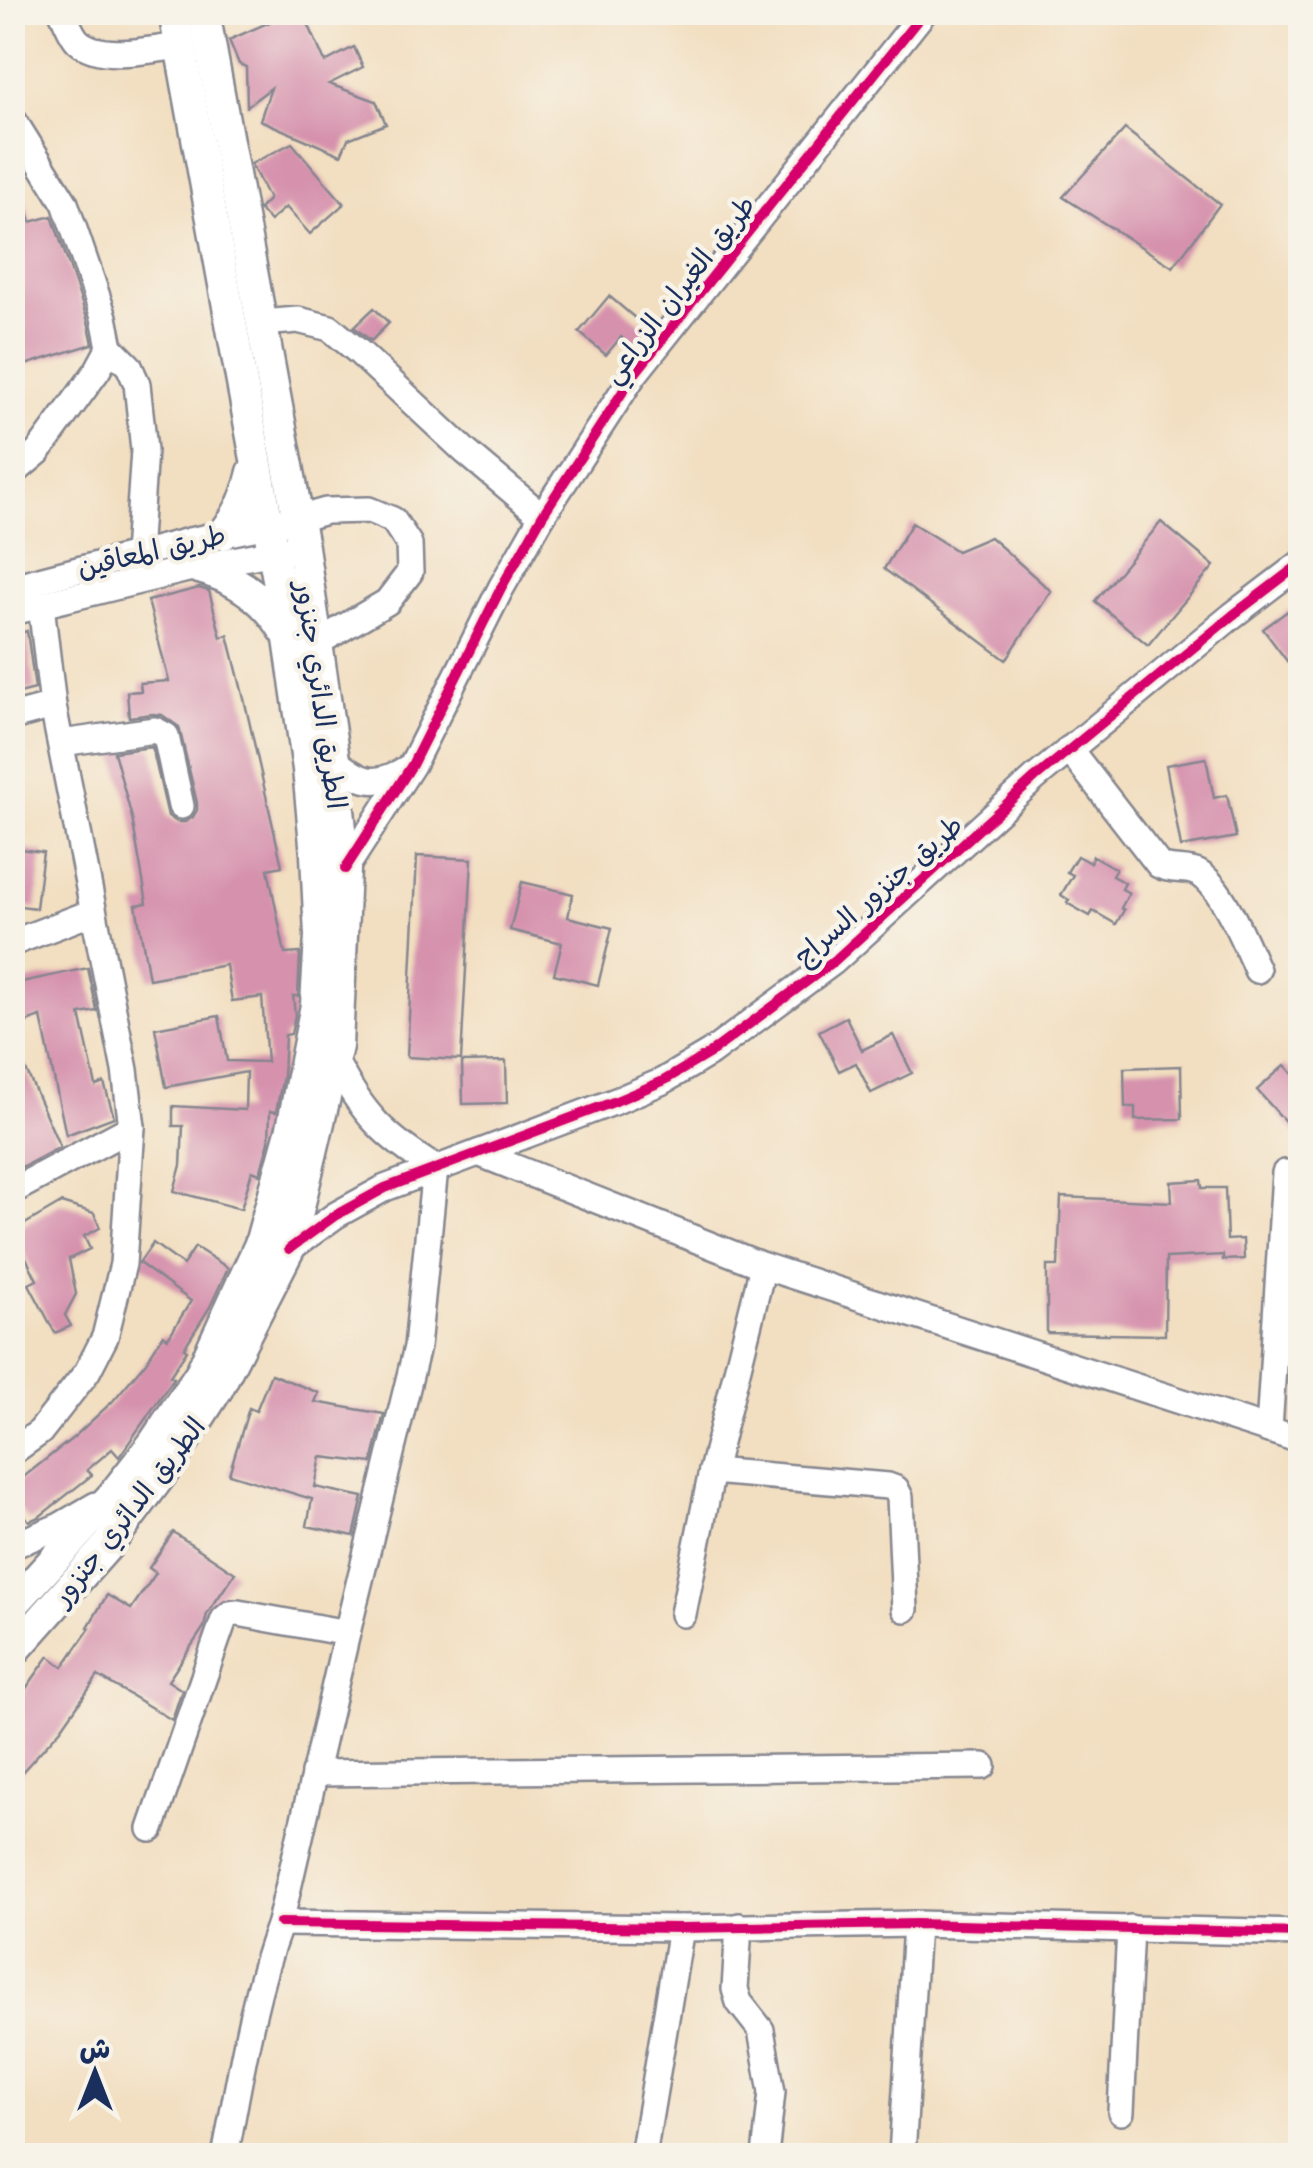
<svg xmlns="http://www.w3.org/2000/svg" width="1313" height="2168" font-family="'Playpen Sans','Playpen Sans Arabic',sans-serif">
<rect width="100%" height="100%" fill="#f7f3e8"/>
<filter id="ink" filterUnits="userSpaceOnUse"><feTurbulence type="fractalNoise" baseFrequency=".01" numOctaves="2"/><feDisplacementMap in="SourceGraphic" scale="20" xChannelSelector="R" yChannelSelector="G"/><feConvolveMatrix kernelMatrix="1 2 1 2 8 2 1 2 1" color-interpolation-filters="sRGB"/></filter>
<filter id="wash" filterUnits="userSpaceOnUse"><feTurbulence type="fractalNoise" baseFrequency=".0048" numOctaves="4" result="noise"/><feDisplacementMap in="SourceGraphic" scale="40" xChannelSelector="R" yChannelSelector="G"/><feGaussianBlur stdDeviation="2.25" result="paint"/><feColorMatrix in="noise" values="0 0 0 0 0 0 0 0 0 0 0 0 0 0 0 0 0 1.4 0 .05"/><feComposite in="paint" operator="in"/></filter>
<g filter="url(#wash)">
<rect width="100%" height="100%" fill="#f2dec0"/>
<g id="blocks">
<!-- building -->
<g fill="#d692ad">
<polygon points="292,12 303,12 325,62 354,47 363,67 329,84 376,101 386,124 348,139 341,155 260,120 271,88 247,106 246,67 239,64 229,40"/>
<polygon points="1125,129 1220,204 1173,267 1063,197"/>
<polygon points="292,143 344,204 310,234 286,207 270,221 259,209 269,199 251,164"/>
<polygon points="18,174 31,222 52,216 88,321 93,344 12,369 12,175"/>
<polygon points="609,296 649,330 634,348 621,337 606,355 579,332"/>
<polygon points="374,308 389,323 371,341 354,327"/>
<polygon points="1161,522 1214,566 1148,645 1095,601"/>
<polygon points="912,523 957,551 990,537 1051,591 1006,660 884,569"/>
<polygon points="199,588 209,591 221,637 228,635 245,703 282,866 268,869 285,954 300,953 298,996 293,996 295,1015 291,1034 285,1035 283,1076 276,1112 270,1111 269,1141 260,1174 252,1171 241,1209 174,1191 181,1165 183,1126 173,1126 173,1106 245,1110 246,1072 166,1087 155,1028 219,1016 227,1061 267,1062 262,997 232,1001 226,965 149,979 136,905 147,903 132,818 114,752 152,747 168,816 177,822 185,822 193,817 197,810 197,803 179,727 162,715 153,714 129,717 127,692 141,691 140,683 169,681 148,601"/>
<polygon points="1300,602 1300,658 1290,665 1263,629"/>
<polygon points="27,631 35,689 12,695 12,636"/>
<polygon points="1206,758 1214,798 1227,795 1236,837 1181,847 1166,765"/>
<polygon points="12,848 43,852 36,908 12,905"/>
<polygon points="417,856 472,859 461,1060 407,1057"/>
<polygon points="1077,856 1090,863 1093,856 1116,869 1112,876 1125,883 1122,889 1129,893 1121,908 1124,910 1116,924 1093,911 1090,916 1067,903 1069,900 1061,895 1073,875 1067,872"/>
<polygon points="522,882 573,894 568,917 612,928 598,985 554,974 562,943 510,930"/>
<polygon points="88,968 97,1011 80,1014 96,1086 104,1083 114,1117 66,1135 41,1017 12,1027 12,984"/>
<polygon points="846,1017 862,1050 893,1035 912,1073 871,1093 856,1063 839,1071 819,1031"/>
<polygon points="12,1038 60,1147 22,1167 12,1147"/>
<polygon points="506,1061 507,1103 463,1104 462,1062"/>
<polygon points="1285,1065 1300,1082 1300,1138 1257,1090"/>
<polygon points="1181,1066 1182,1119 1135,1120 1135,1107 1125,1107 1124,1068"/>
<polygon points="1201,1180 1202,1188 1225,1188 1227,1240 1243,1239 1244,1259 1223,1260 1223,1255 1166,1258 1165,1335 1047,1333 1047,1266 1058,1266 1061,1197 1172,1202 1171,1182"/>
<polygon points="61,1203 94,1213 100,1228 84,1236 90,1249 69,1259 76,1294 65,1315 71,1326 55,1333 29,1284 37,1280 13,1231"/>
<polygon points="153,1243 183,1265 195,1247 228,1268 210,1307 184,1348 187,1350 170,1376 174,1378 119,1457 112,1449 87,1470 92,1475 39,1517 29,1521 12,1500 12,1486 74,1437 112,1402 146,1362 163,1335 168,1338 191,1301 139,1263"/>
<polygon points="271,1374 319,1393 315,1402 384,1414 372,1463 321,1457 315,1487 363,1497 354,1536 307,1526 312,1499 229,1474 249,1408 256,1411"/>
<polygon points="173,1532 235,1573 207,1614 204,1627 168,1681 182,1690 172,1720 98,1676 61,1729 12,1783 12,1708 49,1656 63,1667 90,1628 88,1627 107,1595 131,1609 156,1573 149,1568"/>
</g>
</g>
</g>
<g filter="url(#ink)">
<use href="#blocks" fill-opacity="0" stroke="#86868f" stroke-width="2.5"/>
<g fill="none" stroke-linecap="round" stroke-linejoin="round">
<!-- minor casing -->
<g stroke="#86868f" stroke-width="30">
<g id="minor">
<path d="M62 12C67 21 71 34 78 41 101 62 152 49 180 46"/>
<polyline points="12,118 65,203 104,317 110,347 97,371 38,452 12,474"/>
<polyline points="262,323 298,320 330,328 360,353 466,452 542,516"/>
<polyline points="110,347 129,366 137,384 144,450 137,555"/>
<polyline points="12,587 189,541 298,519 326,511 369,510 393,520 409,544 410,572 387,602 317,643"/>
<polyline points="12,612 196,567 290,549"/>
<polyline points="12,717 53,706"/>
<polyline points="61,743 155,730 166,736 181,806"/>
<path d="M1069 749 1159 865C1172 872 1186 867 1198 873 1222 885 1246 946 1257 970"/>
<path d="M334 760C362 783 375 788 408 768"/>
<polyline points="345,869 412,765 501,588 542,516 633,376 924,12"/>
<polyline points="12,943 93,912"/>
<path d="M335 1061C362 1114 385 1137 435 1168"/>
<polyline points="478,1153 763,1266 1300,1440"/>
<polyline points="12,1191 132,1127"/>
<polyline points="289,1249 336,1215 385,1188 616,1101 663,1081 710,1053 833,962 1035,778 1233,615 1300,564"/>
<polyline points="1269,1430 1285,1173"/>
<polyline points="12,1452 40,1432 87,1372 105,1337 123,1264 127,1203 132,1127 125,1070 53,706 41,605"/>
<polyline points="712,1471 888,1486 896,1489 900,1497 905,1609"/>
<polyline points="12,1546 60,1526 96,1505"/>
<polyline points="683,1614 712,1471 763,1266"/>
<polyline points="314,1773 983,1766"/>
<polyline points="151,1829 224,1619 230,1614 238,1613 347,1633"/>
<polyline points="280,1923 681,1928 916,1924 1300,1933"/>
<polyline points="739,1926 735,1989 739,2002 761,2030 772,2092 765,2156"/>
<polyline points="1121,2112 1130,1928"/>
<path d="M225 2156C240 2078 252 1997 280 1923L347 1633 417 1347 435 1168"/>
<polyline points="643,2156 681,1928"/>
<polyline points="902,2156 916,1924"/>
</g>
</g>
<!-- major casing -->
<g stroke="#86868f" stroke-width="35">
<g id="major">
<path d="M223 534C239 515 248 496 253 472"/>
<path d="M196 567C234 577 264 596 284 630"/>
<polyline points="12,1606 113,1495 153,1444 201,1372 260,1244 292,1128 316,1005 320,936 316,855 308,769 289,639 174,12"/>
<polyline points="12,1653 109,1544 170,1463 218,1388 289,1249 337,1046 345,869 334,760 303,547 204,12"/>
</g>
</g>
<!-- minor -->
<use href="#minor" stroke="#fff" stroke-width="25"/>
<!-- major -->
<use href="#major" stroke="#fff" stroke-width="30"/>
<!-- cycleway casing -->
<g stroke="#f7f3e8" stroke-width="16">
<g id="cycleway">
<polyline points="345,869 412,765 501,588 542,516 633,376 924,12"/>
<polyline points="289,1249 336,1215 385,1188 616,1101 663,1081 710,1053 833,962 1035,778 1233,615 1300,564"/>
<polyline points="280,1923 681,1928 916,1924 1300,1933"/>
</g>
</g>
<!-- cycleway -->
<use href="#cycleway" stroke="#d6006c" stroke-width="10"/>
</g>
</g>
<g text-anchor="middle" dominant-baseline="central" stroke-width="9" stroke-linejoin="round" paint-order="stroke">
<!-- street labels -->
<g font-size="28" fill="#1b2f5e" stroke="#f7f3e8">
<text transform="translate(677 288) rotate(-52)">طريق الغيران الزراعي</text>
<text transform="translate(151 549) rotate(-13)">طريق المعاقين</text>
<text transform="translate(323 695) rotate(82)">الطريق الدائري جنزور</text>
<text transform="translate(877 889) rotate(-41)">طريق جنزور السراج</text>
<text transform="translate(127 1510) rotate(-52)">الطريق الدائري جنزور</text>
</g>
</g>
<!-- margin -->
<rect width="1313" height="2168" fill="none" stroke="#f7f3e8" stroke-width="50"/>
<!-- north arrow -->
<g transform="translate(95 2073)" stroke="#f7f3e8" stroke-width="8" paint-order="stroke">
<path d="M0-8L18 38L0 25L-18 38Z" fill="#1b2f5e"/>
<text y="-15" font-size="28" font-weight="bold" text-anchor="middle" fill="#1b2f5e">ش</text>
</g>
</svg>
